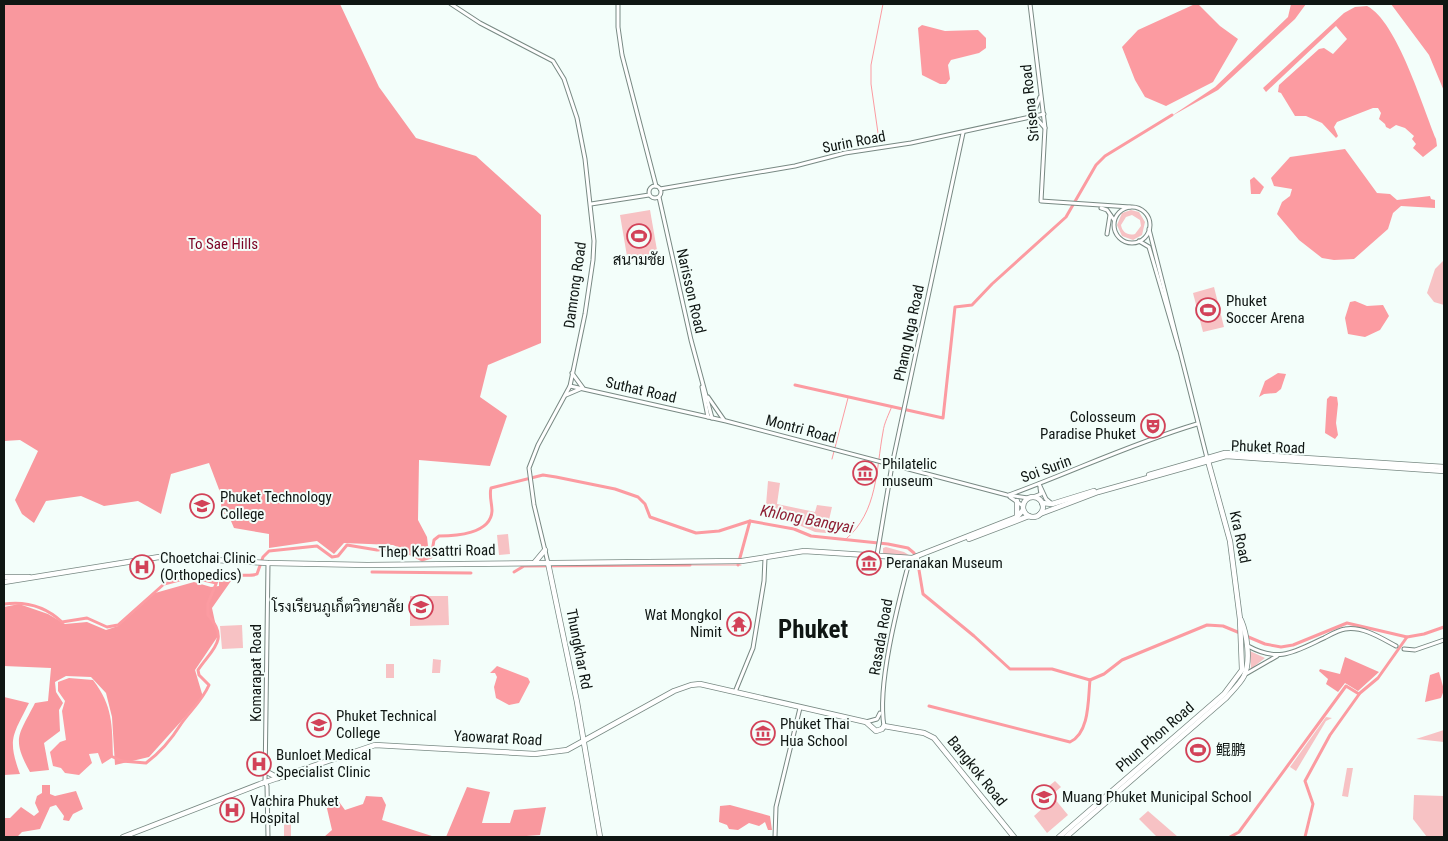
<svg xmlns="http://www.w3.org/2000/svg" width="1448" height="841" font-family="'Roboto Condensed','Noto Sans SC',Sarabun,sans-serif">
<rect width="100%" height="100%" fill="#f3fefa"/>
<!-- green -->
<g fill="#f7c2c4" fill-rule="evenodd">
<polygon points="650,210 658,256 628,262 620,215"/>
<path d="M1131 210 1139 212 1145 222 1142 235 1133 240 1122 236 1117 225 1122 213ZM1132 215 1140 220 1141 226 1135 234C1128 236 1122 232 1121 225L1126 217Z"/>
<polygon points="1444,260 1444,305 1434,302 1427,293 1435,269"/>
<polygon points="1214,287 1224,327 1203,332 1193,293"/>
<polygon points="768,481 780,483 777,504 815,512 817,505 832,507 826,533 815,532 794,523 765,517"/>
<polygon points="508,534 510,554 499,555 497,535"/>
<polygon points="886,547 904,552 912,557 886,555 883,553 883,548"/>
<polygon points="410,596 448,596 449,625 410,626"/>
<polygon points="242,625 243,648 222,649 220,626"/>
<polygon points="1250,651 1265,658 1251,669"/>
<polygon points="433,659 441,660 440,673 432,673"/>
<rect x="386" y="664" width="8" height="14"/>
<polygon points="1326,717 1332,718 1326,721 1296,771 1290,767"/>
<polygon points="1444,730 1444,742 1416,739"/>
<polygon points="1347,768 1353,768 1348,797 1342,796"/>
<polygon points="1055,781 1061,787 1047,799 1042,792"/>
<polygon points="1414,795 1444,796 1444,837 1427,837 1413,819"/>
<polygon points="1054,798 1068,815 1047,833 1034,816"/>
<polygon points="1148,811 1178,837 1157,837 1139,819"/>
<polygon points="291,824 291,837 284,837 284,824"/>
</g>
<!-- forest -->
<g fill="#f9989e">
<polygon points="4,4 340,4 379,87 416,138 476,156 541,215 541,343 488,365 480,397 507,416 490,466 419,460 418,520 427,537 429,555 426,559 393,545 344,543 334,554 317,541 269,548 269,534 234,528 231,521 236,518 231,511 222,515 220,492 209,463 171,474 161,514 138,501 104,506 81,496 46,501 34,523 22,514 15,500 38,451 20,440 4,441"/>
<path d="M219 579 231 581 212 608 218 636 195 670 203 697 149 757 115 765 112 717 106 693 91 677 66 676 55 682 56 692 63 703 59 710 60 731 44 743 49 770 30 772C11 738 19 735 35 703L48 701 51 668 4 666V607L19 604 48 614 65 624 87 622 106 630 118 626 155 593 194 582 211 587 219 586Z"/>
<polygon points="1345,657 1379,672 1358,691 1345,683 1338,692 1326,684 1328,679 1319,671 1320,669 1340,674"/>
<path d="M4 697 29 703C13 735 7 739 20 774L4 775Z"/>
<polygon points="42,785 50,785 50,794 55,796 76,791 83,809 73,814 69,821 63,820 64,816 56,805 50,807 40,829 22,832 17,837 4,837 4,818 10,818 21,807 34,816 39,812 35,803 37,796 42,793"/>
<polygon points="467,787 490,792 482,823 510,823 514,810 546,807 540,835 513,837 446,837"/>
<polygon points="366,796 382,797 386,805 382,820 435,837 324,837 332,830 325,800 337,799 345,810 363,804"/>
<polygon points="730,805 770,816 772,830 768,830 765,822 759,826 749,823 738,830 729,829 727,825 719,822 720,806"/>
</g>
<!-- water -->
<g fill="#fc9ba1">
<polygon points="1195,4 1198,4 1220,26 1238,39 1213,82 1166,106 1145,97 1135,80 1122,47 1138,30"/>
<polygon points="1291,4 1306,4 1295,19 1218,90 1170,117 1215,87 1288,17"/>
<polygon points="1391,4 1444,4 1444,91 1429,55"/>
<path d="M1367 6C1397 21 1423 108 1436 139L1437 146 1423 157 1413 148 1416 144 1412 139 1414 136 1405 128 1396 125 1390 129 1386 127 1385 124 1379 119 1381 113 1378 108H1373L1337 122 1334 127 1338 136 1336 138 1322 123 1306 116H1295L1281 93 1278 92 1279 85 1319 49 1324 48 1333 54 1347 39 1336 26 1266 92 1263 88 1344 13 1355 7Z"/>
<polygon points="922,25 945,31 978,30 986,38 986,48 979,53 951,60 948,65 950,79 946,84 940,84 922,75 918,28"/>
<polygon points="1345,149 1377,193 1390,194 1397,200 1430,196 1431,199 1435,200 1435,208 1401,206 1393,213 1388,229 1354,259 1334,260 1322,258 1299,240 1277,214 1282,202 1290,196 1292,189 1274,186 1271,178 1290,157"/>
<polygon points="1254,177 1264,187 1260,194 1251,194 1250,180"/>
<polygon points="1355,301 1367,306 1383,305 1389,316 1380,330 1365,337 1348,334 1345,318 1350,302"/>
<polygon points="1278,373 1286,374 1281,389 1276,393 1264,394 1259,397 1265,381"/>
<polygon points="1330,396 1337,397 1338,404 1336,423 1338,435 1335,439 1325,433 1327,399"/>
<polygon points="497,666 528,678 530,682 519,703 509,705 496,698 494,687 497,677 495,673 490,673"/>
<polygon points="1439,672 1444,690 1441,698 1425,702 1430,675"/>
<path d="M69 678 93 680C113 706 112 725 113 757L102 764 98 753 89 754 92 763 79 775 65 773 61 768 53 766 50 752 60 742 66 740 62 711 65 701 58 691V682Z"/>
</g>
<g fill="none" stroke-linecap="round" stroke-linejoin="round">
<!-- stream -->
<g stroke="#fc9ba1" stroke-width="1">
<polyline points="879,140 871,84 871,65 883,4"/>
<polyline points="832,459 848,398"/>
<path d="M846 539C878 512 876 469 883 432 884 423 889 414 892 406"/>
<polyline points="690,565 741,565"/>
</g>
<!-- canal -->
<g stroke="#fc9ba1" stroke-width="3">
<polyline points="795,385 943,418 955,307 972,305 992,284 1066,217 1096,165 1105,156 1172,115"/>
<polyline points="738,565 750,521"/>
<polyline points="372,572 471,573"/>
<polyline points="514,572 524,566 690,565"/>
<path d="M4 604C26 601 45 606 62 622L87 618 107 627 118 625 164 584 191 577 216 583C218 581 218 579 220 576 223 572 248 578 257 574L263 557 269 551 317 546 332 557 338 556 347 545 377 550 401 549 422 560 431 557 434 540 439 536C455 536 491 534 492 511 492 503 489 496 491 488L543 475 556 477 615 489 638 497 645 504 650 517 696 533 719 531 750 521 794 529 811 536 888 544 908 548 914 553 918 564 923 594 974 636 1010 669H1052L1090 680 1104 674 1122 660 1207 625 1223 626 1240 633"/>
<polyline points="1246,636 1265,644 1281,647 1293,645 1347,623 1407,637 1424,634 1444,627"/>
<path d="M929 706 1070 742C1090 733 1088 698 1090 680"/>
<path d="M113 757 122 761 146 763C161 752 171 740 181 724 190 711 202 701 209 685L199 675 198 670C212 649 230 640 208 615V603L216 584"/>
<polyline points="1230,837 1239,832 1346,686 1359,694"/>
<polyline points="1305,837 1313,804 1305,781 1330,735 1360,693 1378,678 1407,637"/>
</g>
<!-- minor casing -->
<g stroke="#788983" stroke-width="5">
<g id="minor">
<polyline points="451,4 480,23 553,61 564,79 577,118 585,159 594,241 593,260 585,314 570,386 538,445 529,468 534,505 548,563"/>
<polyline points="618,4 618,27 622,55 656,186"/>
<polyline points="1030,4 1045,128 1041,201 1130,207"/>
<polyline points="1028,117 1035,110 1040,97"/>
<polyline points="1030,118 1037,119 1045,128"/>
<circle cx="655" cy="192" r="6"/>
<polyline points="660,189 795,166 845,153 911,143 1044,114"/>
<polyline points="659,197 691,340 712,418"/>
<polyline points="591,204 649,195"/>
<circle cx="1132" cy="225" r="18"/>
<polyline points="1101,208 1107,210 1114,220"/>
<polyline points="1149,229 1207,458"/>
<polyline points="1107,234 1110,215"/>
<polyline points="1139,241 1149,247 1179,349"/>
<polyline points="572,373 583,388"/>
<polyline points="570,386 726,421 1007,495 1028,498"/>
<polyline points="702,387 708,417"/>
<polyline points="566,395 580,389"/>
<polyline points="708,397 724,420"/>
<polyline points="1039,484 1046,499 1052,504"/>
<path d="M1009 495C1072 472 1133 443 1197 424"/>
<polyline points="1010,497 1023,506"/>
<polyline points="1033,497 1041,494 1040,488"/>
<polyline points="877,555 892,465 963,133"/>
<path d="M1248 646C1279 663 1294 652 1324 638 1330 635 1338 630 1345 629 1363 626 1381 638 1396 646"/>
<polyline points="1404,649 1415,650 1444,640"/>
<polyline points="1244,675 1277,656"/>
<polyline points="735,692 753,648 764,581 765,558"/>
<polyline points="866,722 877,719 880,713"/>
<path d="M884 726C877 686 897 608 908 566"/>
<polyline points="268,837 267,786 265,782 268,563"/>
<polyline points="775,837 776,807 800,708"/>
</g>
</g>
<!-- major casing -->
<g stroke="#788983" stroke-width="6">
<g id="major">
<polyline points="1149,475 1225,453 1444,467"/>
<circle cx="1033" cy="507" r="10"/>
<polyline points="1042,503 1052,504 1094,491"/>
<polyline points="1040,514 1098,492 1226,456 1444,471"/>
<polyline points="1017,516 1017,501"/>
<polyline points="969,539 1029,516"/>
<polyline points="535,562 545,550"/>
<polyline points="548,563 577,702 600,837"/>
<polyline points="908,566 917,558"/>
<polyline points="4,577 29,577"/>
<polyline points="4,582 159,557 268,563 367,565 742,561 804,551 912,558 1017,517 1023,510"/>
<polyline points="267,772 278,778"/>
<polyline points="123,837 260,784 375,745 535,754 567,750 674,691 691,685 700,684 866,722 876,731 882,729 884,726 924,733 934,738 1014,837"/>
<polyline points="1059,837 1224,694 1242,670 1240,619 1230,541 1208,461"/>
<path d="M1066 837 1226 698C1232 691 1240 684 1244 676 1251 661 1247 634 1241 620"/>
</g>
</g>
<!-- minor -->
<use href="#minor" stroke="#fff" stroke-width="3"/>
<!-- major -->
<use href="#major" stroke="#fff" stroke-width="4.5"/>
</g>
<!-- icons -->
<defs>
<g id="stadium-ring" transform="scale(1.25)"><circle r="9.5" fill="#f3fefa" stroke="#d24258" stroke-width="1.5"/><path d="M0-5a6.5 5 0 1 0 0 10a6.5 5 0 1 0 0-10ZM-3.5-1.8h7v3.6h-7Z" fill="#d24258"/></g>
<g id="theatre-ring" transform="scale(1.25)"><circle r="9.5" fill="#f3fefa" stroke="#d24258" stroke-width="1.5"/><path d="M-5-5.5Q0-4 5-5.5V0Q5 5 0 6Q-5 5-5 0ZM-3.3-2.5H-1v1.5H-3.3ZM1-2.5H3.3v1.5H1ZM-2.8 1Q0 5.5 2.8 1Z" fill="#d24258"/></g>
<g id="museum-ring" transform="scale(1.25)"><circle r="9.5" fill="#f3fefa" stroke="#d24258" stroke-width="1.5"/><path d="M0-6L6-3V-2H-6V-3ZM-5-1h2V3h-2ZM-1-1h2V3h-2ZM3-1h2V3H3ZM-6 4H6V6H-6Z" fill="#d24258"/></g>
<g id="university-ring" transform="scale(1.25)"><circle r="9.5" fill="#f3fefa" stroke="#d24258" stroke-width="1.5"/><path d="M0-5L7-2L0 1L-7-2ZM-4 1L0 2.5L4 1V4Q0 6-4 4Z" fill="#d24258"/></g>
<g id="hospital-ring" transform="scale(1.25)"><circle r="9.5" fill="#f3fefa" stroke="#d24258" stroke-width="1.5"/><path d="M-5-5h3v3.5h4V-5h3V5h-3V1.5h-4V5h-3Z" fill="#d24258"/></g>
<g id="school-ring" transform="scale(1.25)"><circle r="9.5" fill="#f3fefa" stroke="#d24258" stroke-width="1.5"/><path d="M0-5L7-2L0 1L-7-2ZM-4 1L0 2.5L4 1V4Q0 6-4 4Z" fill="#d24258"/></g>
<g id="temple-ring" transform="scale(1.25)"><circle r="9.5" fill="#f3fefa" stroke="#d24258" stroke-width="1.5"/><path d="M0-6L5-2H3V0L6.5 2.5H4V6H1.5V3h-3V6H-4V2.5H-6.5L-3 0V-2H-5Z" fill="#d24258"/></g>
</defs>
<g fill-rule="evenodd">
<use href="#stadium-ring" x="639" y="236"/>
<use href="#stadium-ring" x="1208" y="310"/>
<use href="#theatre-ring" x="1153" y="426"/>
<use href="#museum-ring" x="865" y="473"/>
<use href="#university-ring" x="202" y="506"/>
<use href="#museum-ring" x="869" y="563"/>
<use href="#hospital-ring" x="142" y="567"/>
<use href="#school-ring" x="421" y="607"/>
<use href="#temple-ring" x="739" y="624"/>
<use href="#university-ring" x="319" y="725"/>
<use href="#museum-ring" x="763" y="733"/>
<use href="#stadium-ring" x="1198" y="750"/>
<use href="#hospital-ring" x="259" y="764"/>
<use href="#school-ring" x="1044" y="797"/>
<use href="#hospital-ring" x="232" y="810"/>
</g>
<g text-anchor="middle" dominant-baseline="central" stroke-width="4" stroke-linejoin="round" paint-order="stroke">
<!-- street labels -->
<g font-size="15" fill="#0f1613" stroke="#f3fefa">
<text transform="translate(1030 103) rotate(-96)">Srisena Road</text>
<text transform="translate(854 142) rotate(-11)">Surin Road</text>
<text transform="translate(575 285) rotate(-82)">Damrong Road</text>
<text transform="translate(691 291) rotate(77)">Narisson Road</text>
<text transform="translate(909 333) rotate(-78)">Phang Nga Road</text>
<text transform="translate(641 390) rotate(13)">Suthat Road</text>
<text transform="translate(801 429) rotate(15)">Montri Road</text>
<text transform="translate(1268 447) rotate(2)">Phuket Road</text>
<text transform="translate(1046 469) rotate(-20)">Soi Surin</text>
<text transform="translate(1240 537) rotate(78)">Kra Road</text>
<text transform="translate(437 551) rotate(-1)">Thep Krasattri Road</text>
<text transform="translate(881 637) rotate(-80)">Rasada Road</text>
<text transform="translate(579 649) rotate(79)">Thungkhar Rd</text>
<text transform="translate(256 673) rotate(-90)">Komarapat Road</text>
<text transform="translate(1155 737) rotate(-41)">Phun Phon Road</text>
<text transform="translate(498 738) rotate(3)">Yaowarat Road</text>
<text transform="translate(977 771) rotate(51)">Bangkok Road</text>
</g>
<!-- park labels -->
<g font-size="15" fill="#7c0425" stroke="#f3fefa">
<text x="223" y="244">To Sae Hills</text>
</g>
<!-- poi labels -->
<g font-size="15" fill="#0f1613" stroke="#f3fefa" text-anchor="start">
<text x="639" y="260" text-anchor="middle">สนามชัย</text>
<text x="1226" y="301">Phuket<tspan x="1226" dy="17">Soccer Arena</tspan></text>
<text x="1136" y="417" text-anchor="end">Colosseum<tspan x="1136" dy="17">Paradise Phuket</tspan></text>
<text x="882" y="464">Philatelic<tspan x="882" dy="17">museum</tspan></text>
<text x="220" y="497">Phuket Technology<tspan x="220" dy="17">College</tspan></text>
<text x="160" y="558">Choetchai Clinic<tspan x="160" dy="17">(Orthopedics)</tspan></text>
<text x="886" y="563">Peranakan Museum</text>
<text x="404" y="607" text-anchor="end">โรงเรียนภูเก็ตวิทยาลัย</text>
<text x="722" y="615" text-anchor="end">Wat Mongkol<tspan x="722" dy="17">Nimit</tspan></text>
<text x="336" y="716">Phuket Technical<tspan x="336" dy="17">College</tspan></text>
<text x="780" y="724">Phuket Thai<tspan x="780" dy="17">Hua School</tspan></text>
<text x="1216" y="750">鲲鹏</text>
<text x="276" y="755">Bunloet Medical<tspan x="276" dy="17">Specialist Clinic</tspan></text>
<text x="1062" y="797">Muang Phuket Municipal School</text>
<text x="250" y="801">Vachira Phuket<tspan x="250" dy="17">Hospital</tspan></text>
</g>
<!-- water labels -->
<g font-size="16" font-style="italic" fill="#8e1e33" stroke="#f3fefa">
<text transform="translate(807 519) rotate(11)">Khlong Bangyai</text>
</g>
<!-- town labels -->
<g font-size="25" font-weight="bold" fill="#0f1613" stroke="#f3fefa">
<text x="813" y="629">Phuket</text>
</g>
</g>
<!-- border -->
<rect width="1448" height="841" fill="none" stroke="#0f1613" stroke-width="10"/>
</svg>
